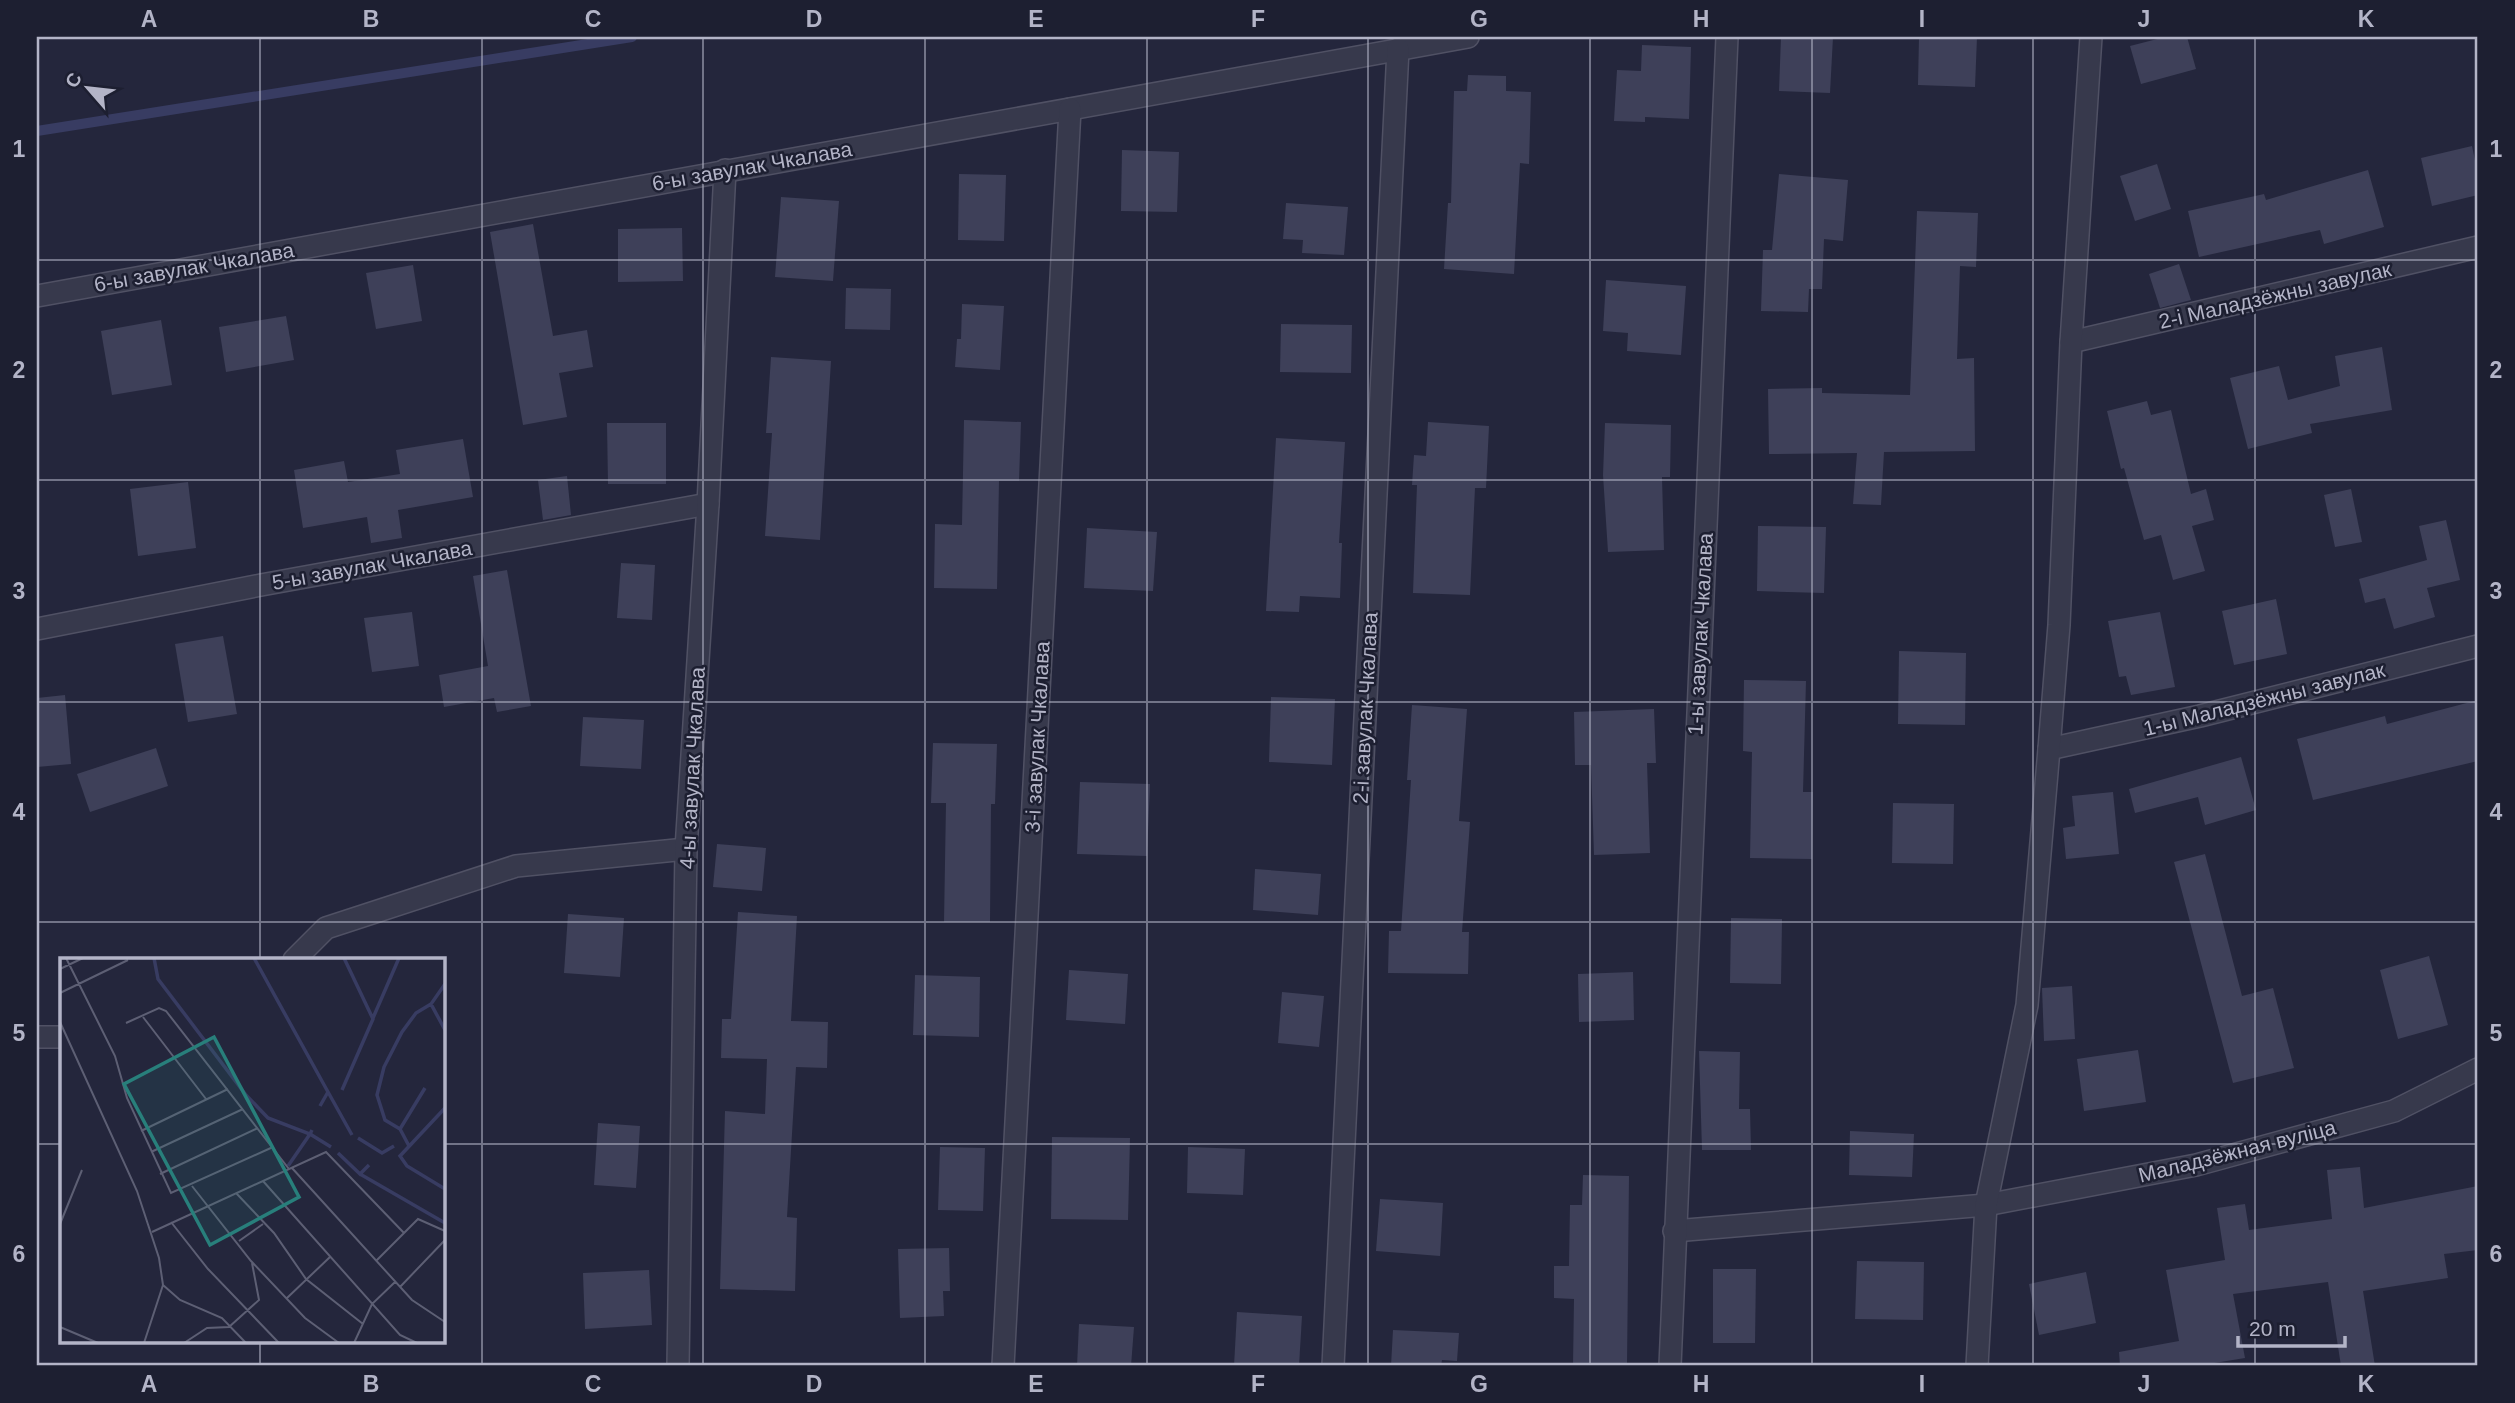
<svg xmlns="http://www.w3.org/2000/svg" width="2515" height="1403" font-family="Arial,sans-serif">
<rect width="100%" height="100%" fill="#24263c"/>
<g fill="none" stroke-linecap="round" stroke-linejoin="round">
<!-- stream -->
<polyline stroke="#383c62" stroke-width="10" points="37,131 632,37"/>
</g>
<!-- building -->
<g fill="#3e4059">
<polygon points="1781,37 1833,37 1830,93 1779,91"/>
<polygon points="1919,37 1977,37 1975,87 1918,85"/>
<polygon points="2165,37 2187,37 2196,69 2141,84 2130,46"/>
<polygon points="1642,45 1691,47 1689,119 1645,117 1645,122 1614,121 1617,70 1641,71"/>
<polygon points="1468,75 1506,76 1506,91 1531,92 1529,164 1520,163 1514,274 1444,269 1448,203 1451,203 1454,91 1467,91"/>
<polygon points="2472,146 2478,175 2478,195 2432,206 2421,158"/>
<polygon points="1122,150 1179,152 1177,212 1121,211"/>
<polygon points="2157,164 2171,209 2135,221 2120,176"/>
<polygon points="2368,170 2384,227 2324,244 2320,230 2199,257 2188,211 2264,194 2266,200"/>
<polygon points="959,174 1006,175 1004,241 958,240"/>
<polygon points="1779,174 1848,180 1843,241 1824,239 1822,289 1809,289 1808,312 1761,311 1763,250 1772,250"/>
<polygon points="781,197 839,201 833,281 775,277"/>
<polygon points="1286,203 1348,207 1344,255 1302,253 1303,240 1283,239"/>
<polygon points="1917,211 1978,213 1976,267 1960,266 1957,359 1974,358 1975,451 1884,452 1881,505 1853,504 1857,453 1769,454 1768,389 1822,388 1822,393 1910,395"/>
<polygon points="533,224 553,336 587,330 593,367 559,373 567,417 523,425 490,232"/>
<polygon points="682,228 683,281 618,282 618,229"/>
<polygon points="2179,264 2191,300 2160,308 2149,274"/>
<polygon points="413,265 422,321 376,329 366,273"/>
<polygon points="1606,280 1686,286 1681,355 1627,351 1628,333 1603,331"/>
<polygon points="846,288 891,289 890,330 845,329"/>
<polygon points="962,304 1004,306 1000,370 955,367 957,339 961,339"/>
<polygon points="286,316 294,360 226,372 219,327"/>
<polygon points="161,320 172,385 112,395 101,331"/>
<polygon points="1281,324 1352,325 1351,373 1280,372"/>
<polygon points="2382,347 2392,410 2310,424 2312,433 2248,449 2230,378 2279,366 2288,400 2340,386 2335,356"/>
<polygon points="771,357 831,361 820,540 765,536 772,433 766,433"/>
<polygon points="2147,401 2151,415 2171,410 2191,494 2206,489 2214,520 2192,526 2205,571 2173,580 2161,535 2144,540 2124,468 2121,469 2107,411"/>
<polygon points="964,420 1021,422 1019,481 999,481 997,589 934,588 935,524 962,525"/>
<polygon points="1428,422 1489,426 1486,488 1475,488 1470,595 1413,593 1417,485 1412,485 1414,455 1426,456"/>
<polygon points="607,423 666,423 666,484 608,484"/>
<polygon points="1605,423 1671,425 1670,477 1662,477 1664,550 1608,552 1603,475"/>
<polygon points="1276,438 1345,442 1339,543 1342,543 1340,598 1300,596 1299,612 1266,611"/>
<polygon points="463,439 473,497 398,510 402,538 371,543 367,517 303,528 294,470 344,461 348,482 400,474 396,450"/>
<polygon points="567,476 571,515 543,520 538,480"/>
<polygon points="188,482 196,548 138,556 130,489"/>
<polygon points="2351,489 2362,542 2335,547 2324,495"/>
<polygon points="2446,520 2460,580 2427,588 2435,617 2394,629 2385,598 2365,603 2359,579 2427,560 2419,526"/>
<polygon points="1758,526 1826,527 1824,593 1757,591"/>
<polygon points="1087,528 1157,532 1153,591 1084,588"/>
<polygon points="621,563 655,565 652,620 617,618"/>
<polygon points="507,570 531,706 497,712 494,698 444,707 439,675 488,666 473,576"/>
<polygon points="2276,599 2287,654 2234,665 2222,611"/>
<polygon points="412,612 419,666 372,672 364,618"/>
<polygon points="2160,612 2175,687 2131,695 2126,676 2119,677 2108,621"/>
<polygon points="223,636 237,714 188,722 175,644"/>
<polygon points="1899,651 1966,653 1965,725 1898,724"/>
<polygon points="1744,680 1806,681 1803,792 1813,792 1812,859 1750,858 1752,752 1743,751"/>
<polygon points="65,695 71,764 37,767 37,698"/>
<polygon points="1271,697 1335,699 1332,765 1269,762"/>
<polygon points="2478,700 2478,761 2313,800 2297,739 2385,716 2387,724"/>
<polygon points="1412,705 1467,709 1459,821 1470,822 1462,932 1469,932 1468,974 1388,973 1389,931 1401,931 1411,780 1407,780"/>
<polygon points="1654,709 1656,763 1647,763 1650,853 1594,855 1591,765 1575,765 1574,712"/>
<polygon points="583,717 644,720 641,769 580,766"/>
<polygon points="933,743 997,744 995,804 991,804 990,922 944,922 946,803 931,803"/>
<polygon points="156,748 168,786 90,812 77,774"/>
<polygon points="2241,757 2256,810 2205,825 2198,797 2135,813 2129,789"/>
<polygon points="1080,782 1150,784 1147,856 1077,854"/>
<polygon points="2113,792 2119,854 2066,859 2063,828 2075,826 2072,796"/>
<polygon points="1893,803 1954,804 1953,864 1892,863"/>
<polygon points="717,844 766,848 762,891 713,887"/>
<polygon points="2205,854 2242,996 2273,988 2294,1068 2233,1083 2174,862"/>
<polygon points="1255,869 1321,874 1318,915 1253,910"/>
<polygon points="738,912 797,916 791,1021 828,1022 827,1068 796,1067 787,1217 797,1218 795,1291 720,1289 725,1111 765,1114 767,1059 721,1058 722,1019 731,1019"/>
<polygon points="568,914 624,918 620,977 564,973"/>
<polygon points="1731,918 1782,919 1781,984 1730,983"/>
<polygon points="2429,956 2448,1025 2398,1039 2380,970"/>
<polygon points="1069,970 1128,974 1125,1024 1066,1020"/>
<polygon points="1633,972 1634,1020 1579,1022 1578,974"/>
<polygon points="915,975 980,977 979,1037 913,1035"/>
<polygon points="2072,986 2075,1039 2044,1041 2042,988"/>
<polygon points="1282,992 1324,996 1319,1047 1278,1043"/>
<polygon points="2138,1050 2146,1102 2084,1111 2077,1059"/>
<polygon points="1699,1051 1740,1052 1739,1109 1750,1109 1751,1150 1702,1150"/>
<polygon points="598,1123 640,1126 636,1188 594,1185"/>
<polygon points="1850,1131 1914,1134 1912,1177 1849,1175"/>
<polygon points="1052,1137 1130,1138 1128,1220 1051,1219"/>
<polygon points="940,1147 985,1148 983,1211 938,1210"/>
<polygon points="1188,1147 1245,1149 1243,1195 1187,1193"/>
<polygon points="2360,1167 2364,1208 2478,1186 2478,1250 2444,1254 2448,1278 2363,1291 2375,1366 2341,1366 2328,1282 2233,1294 2245,1358 2196,1366 2120,1366 2119,1352 2179,1341 2166,1270 2225,1260 2217,1208 2245,1204 2249,1230 2332,1219 2327,1170"/>
<polygon points="1583,1175 1629,1176 1627,1366 1573,1366 1574,1299 1554,1298 1554,1266 1569,1266 1570,1205 1582,1205"/>
<polygon points="1380,1199 1443,1203 1440,1256 1376,1251"/>
<polygon points="949,1248 950,1291 943,1291 944,1316 900,1318 898,1249"/>
<polygon points="1857,1261 1924,1262 1923,1320 1855,1319"/>
<polygon points="1713,1269 1756,1269 1755,1343 1713,1343"/>
<polygon points="649,1270 652,1325 585,1329 583,1273"/>
<polygon points="2086,1272 2096,1323 2039,1335 2029,1284"/>
<polygon points="1237,1312 1302,1316 1299,1366 1234,1366"/>
<polygon points="1079,1324 1134,1327 1131,1366 1077,1366"/>
<polygon points="1393,1330 1459,1333 1457,1361 1442,1360 1441,1366 1391,1366"/>
</g>
<g fill="none" stroke-linecap="round" stroke-linejoin="round">
<!-- lane casing -->
<g stroke="#505164" stroke-width="24">
<g id="lane">
<polyline points="294,960 326,928 516,866 686,849"/>
<polyline points="37,1037 61,1037"/>
</g>
</g>
<!-- street casing -->
<g stroke="#505164" stroke-width="24">
<g id="street">
<polyline points="37,296 1468,37"/>
<polyline points="2071,342 2478,247"/>
<polyline points="37,629 261,585 708,504"/>
<polyline points="2049,749 2200,716 2478,646"/>
<polyline points="1674,1231 1986,1205 2196,1165 2394,1111 2478,1069"/>
<polyline points="678,1366 686,849 708,504 725,170"/>
<polyline points="1003,1366 1070,109"/>
<polyline points="1333,1366 1398,49"/>
<polyline points="1670,1366 1727,37"/>
<polyline points="1977,1366 1986,1205 2027,1005 2049,749 2059,625 2071,342 2091,37"/>
</g>
</g>
<!-- lane -->
<use href="#lane" stroke="#37394c" stroke-width="21"/>
<!-- street -->
<use href="#street" stroke="#37394c" stroke-width="21"/>
</g>
<!-- grid -->
<path fill="none" stroke="#b3b4c7" stroke-width="2" stroke-opacity="0.55" d="M260 37V960M482 37V1366M703 37V1366M925 37V1366M1147 37V1366M1368 37V1366M1590 37V1366M1812 37V1366M2033 37V1366M2255 37V1366M37 260H2478M37 480H2478M37 702H2478M37 922H2478M37 1144H61M443 1144H2478M260 1342V1366"/>
<g text-anchor="middle" dominant-baseline="central" stroke-width="5" stroke-linejoin="round" paint-order="stroke">
<!-- street labels -->
<g font-size="21" fill="#b3b4c7" stroke="#1d1f31">
<text transform="translate(752 166) rotate(-10)">6-ы завулак Чкалава</text>
<text transform="translate(194 267) rotate(-10)">6-ы завулак Чкалава</text>
<text transform="translate(2275 295) rotate(-13)">2-і Маладзёжны завулак</text>
<text transform="translate(372 565) rotate(-10)">5-ы завулак Чкалава</text>
<text transform="translate(1700 634) rotate(-87)">1-ы завулак Чкалава</text>
<text transform="translate(2264 699) rotate(-14)">1-ы Маладзёжны завулак</text>
<text transform="translate(1365 708) rotate(-87)">2-і завулак Чкалава</text>
<text transform="translate(1037 737) rotate(-87)">3-і завулак Чкалава</text>
<text transform="translate(692 768) rotate(-87)">4-ы завулак Чкалава</text>
<text transform="translate(2237 1151) rotate(-14)">Маладзёжная вуліца</text>
</g>
</g>
<!-- overview -->
<g transform="translate(60 958)">
<rect width="385" height="385" fill="#24263c"/>
<path fill="none" stroke="#383c62" stroke-width="3.5" d="M94 0 98 21 186 137 208 160 250 176 228 208M194 0 268 134M385 26 371 46 385 72M313 60 339 0M282 132 313 61 284 0M260 148 268 134 292 177M385 150 340 198 347 208 385 231M340 171 365 130M252 172 250 176 271 189M298 180 322 195 334 188M349 188 340 171 325 162 317 137 324 109 342 74 356 55 371 46M278 195 300 216 309 207M300 216 385 265"/>
<path fill="none" stroke="#5d5f74" stroke-width="2" d="M6 0 55 98 67 140 111 235 213 189M0 11 23 0M0 35 68 2M83 59 146 141M0 64 77 233 99 300 103 327 84 385M66 65 99 50 106 53 229 211M81 173 168 131M91 194 183 151M232 210 352 342 385 364M100 216 198 170M203 223 340 377 357 385M132 228 191 303 245 360 279 385M176 235 214 275 246 321 303 366M111 264 148 311 219 385M0 266 22 212M92 274 266 194 344 275 358 261 385 273M179 283 203 266M316 303 344 275M103 327 120 342 162 360 186 385M340 329 385 282M227 340 270 299M0 369 38 385M124 385 147 370 169 369 199 342 192 305M294 385 312 346 335 324"/>
<path fill="#287f7b" fill-opacity="0.15" stroke="#287f7b" stroke-width="3.5" d="M154 79 239 239 150 287 64 126Z"/>
<rect width="385" height="385" fill="none" stroke="#b3b4c7" stroke-width="3.5"/>
</g>
<!-- border -->
<rect width="2515" height="1403" fill="none" stroke="#1d1f31" stroke-width="77"/>
<!-- north arrow -->
<g transform="translate(88 88) rotate(298)" stroke="#1d1f31" stroke-width="5" paint-order="stroke">
<path d="M0-5L12 26L0 18L-12 26Z" fill="#b3b4c7"/>
<text y="-10" font-size="19" font-weight="bold" text-anchor="middle" fill="#b3b4c7">С</text>
</g>
<!-- scale -->
<path d="M2238 1336v10h107v-10" fill="none" stroke="#b3b4c7" stroke-width="3.5"/>
<text x="2249" y="1336" font-size="21" fill="#b3b4c7" stroke="#1d1f31" stroke-width="5" paint-order="stroke">20 m</text>
<rect x="38" y="38" width="2438" height="1326" fill="none" stroke="#b3b4c7" stroke-width="2.5"/>
<g font-size="23" text-anchor="middle" font-weight="bold" fill="#b3b4c7">
<text x="149" y="27">A</text>
<text x="371" y="27">B</text>
<text x="593" y="27">C</text>
<text x="814" y="27">D</text>
<text x="1036" y="27">E</text>
<text x="1258" y="27">F</text>
<text x="1479" y="27">G</text>
<text x="1701" y="27">H</text>
<text x="1922" y="27">I</text>
<text x="2144" y="27">J</text>
<text x="2366" y="27">K</text>
<text x="19" y="157">1</text>
<text x="2496" y="157">1</text>
<text x="19" y="378">2</text>
<text x="2496" y="378">2</text>
<text x="19" y="599">3</text>
<text x="2496" y="599">3</text>
<text x="19" y="820">4</text>
<text x="2496" y="820">4</text>
<text x="19" y="1041">5</text>
<text x="2496" y="1041">5</text>
<text x="19" y="1262">6</text>
<text x="2496" y="1262">6</text>
<text x="149" y="1392">A</text>
<text x="371" y="1392">B</text>
<text x="593" y="1392">C</text>
<text x="814" y="1392">D</text>
<text x="1036" y="1392">E</text>
<text x="1258" y="1392">F</text>
<text x="1479" y="1392">G</text>
<text x="1701" y="1392">H</text>
<text x="1922" y="1392">I</text>
<text x="2144" y="1392">J</text>
<text x="2366" y="1392">K</text>
</g>
</svg>
